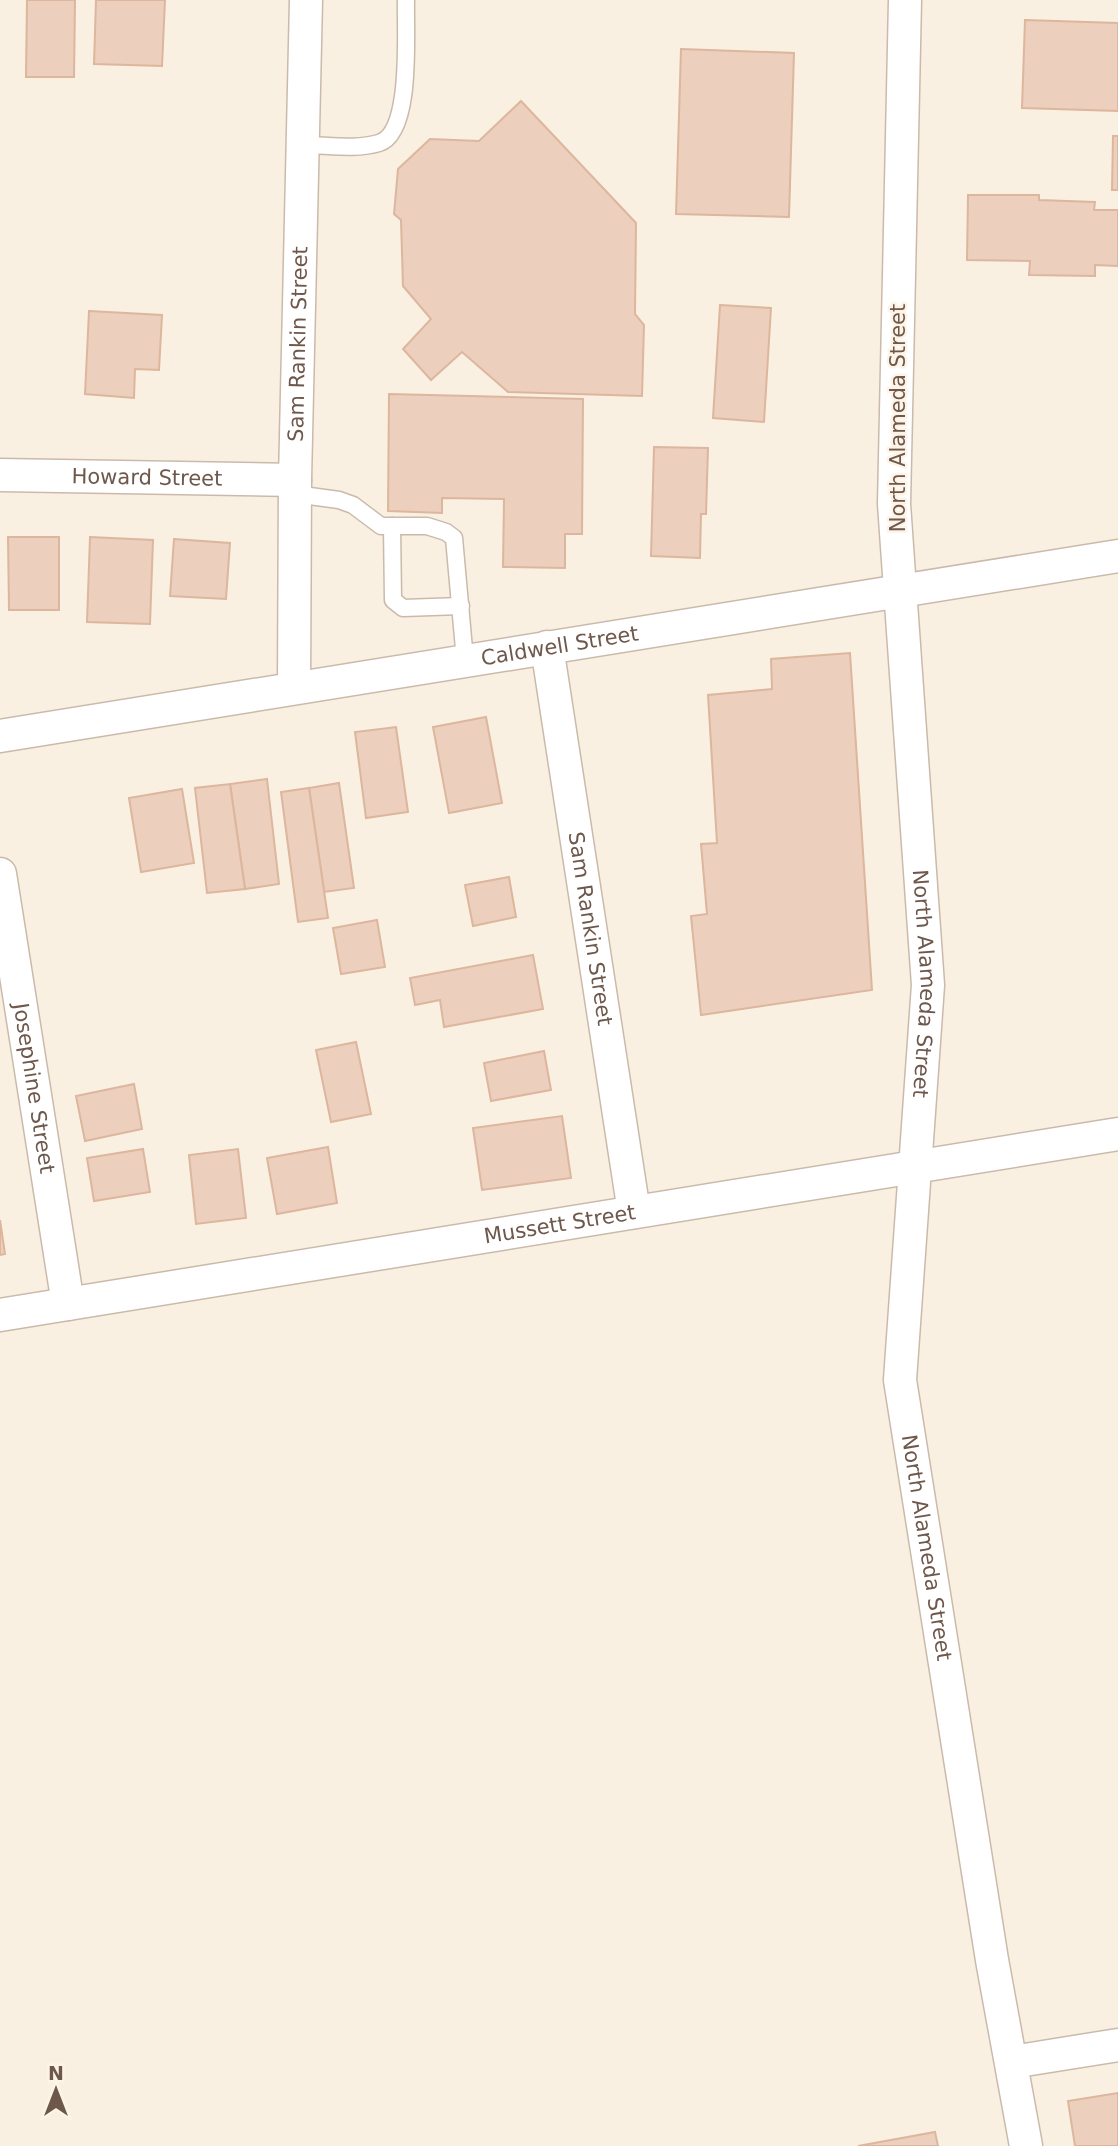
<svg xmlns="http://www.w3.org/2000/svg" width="1118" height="2146" font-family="'DejaVu Sans',sans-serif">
<rect width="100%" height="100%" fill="#f9f0e1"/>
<!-- building -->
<g fill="#eccfbc" stroke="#ddb69e" stroke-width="2">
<polygon points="27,0 75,0 74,77 26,77"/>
<polygon points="96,0 165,0 162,66 94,64"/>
<polygon points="1025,20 1118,23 1118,111 1022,108"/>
<polygon points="681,49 794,53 789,217 676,214"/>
<polygon points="521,101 636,223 635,314 644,325 642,396 508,392 462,352 431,380 403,349 431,319 403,286 401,220 394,214 398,169 430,139 479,141"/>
<polygon points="1113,136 1118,136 1118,190 1112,190"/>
<polygon points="968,195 1039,195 1039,200 1095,202 1094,210 1118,210 1118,266 1095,265 1095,276 1029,275 1030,261 967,260"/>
<polygon points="720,305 771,308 764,422 713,418"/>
<polygon points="89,311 162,315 159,370 135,369 134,398 85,394"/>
<polygon points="389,394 583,399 582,534 565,534 565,568 503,567 504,499 442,498 442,513 388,511"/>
<polygon points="654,447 708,448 706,514 701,514 700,558 651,556"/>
<polygon points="8,537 59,537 59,610 9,610"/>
<polygon points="90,537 153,540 150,624 87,622"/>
<polygon points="174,539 230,543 226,599 170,596"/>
<polygon points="850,653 872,990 701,1015 691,916 707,914 701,844 717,843 708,695 772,689 771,659"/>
<polygon points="486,717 502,803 449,813 433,727"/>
<polygon points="396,727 408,812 366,818 355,732"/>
<polygon points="267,779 279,884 245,889 230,784"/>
<polygon points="339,783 354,888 324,892 309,788"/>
<polygon points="230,784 245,889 207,893 195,788"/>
<polygon points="309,788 328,918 298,922 281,792"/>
<polygon points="182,789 194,863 141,872 129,798"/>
<polygon points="509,877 516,917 473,926 465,885"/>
<polygon points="377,920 385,967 341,974 333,928"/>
<polygon points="533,955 543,1009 444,1027 440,1000 415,1005 410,978"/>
<polygon points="356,1042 371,1114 331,1122 316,1050"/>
<polygon points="544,1051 551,1090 491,1101 484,1063"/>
<polygon points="134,1084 142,1129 85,1141 76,1096"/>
<polygon points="562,1116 571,1178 482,1190 473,1128"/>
<polygon points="328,1147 337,1203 277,1214 267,1158"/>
<polygon points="143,1149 150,1192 94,1201 87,1158"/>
<polygon points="238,1149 246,1218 196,1224 189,1155"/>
<polygon points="0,1220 5,1254 0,1255"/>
<polygon points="1118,2093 1118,2146 1075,2146 1068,2101"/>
<polygon points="935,2132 938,2146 858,2146"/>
</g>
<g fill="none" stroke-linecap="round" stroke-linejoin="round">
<!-- lane casing -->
<g stroke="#cbbaac" stroke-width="19">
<g id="lane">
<path d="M303 145C327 145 356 150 379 143 413 133 405 30 406 0"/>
<polyline points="295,494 339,500 353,505 381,526 427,526 446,532 454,538 465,660"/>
<polyline points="392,526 393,600 403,608 461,606"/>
</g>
</g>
<!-- street casing -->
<g stroke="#cbbaac" stroke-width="35">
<g id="street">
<path id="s1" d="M905 0 894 504 928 985 900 1380 992 1960 1026 2146"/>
<path id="s2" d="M0 475 295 480"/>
<path id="s3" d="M547 647 634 1212"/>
<path id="s4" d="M294 687 295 480 306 0"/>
<path id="s5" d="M0 736 1118 556"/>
<path id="s6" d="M0 874 68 1304"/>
<path id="s7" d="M0 1315 1118 1134"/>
<polyline points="1012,2062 1118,2045"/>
</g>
</g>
<!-- lane -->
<use href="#lane" stroke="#fff" stroke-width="16"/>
<!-- street -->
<use href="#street" stroke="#fff" stroke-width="32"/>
</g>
<g text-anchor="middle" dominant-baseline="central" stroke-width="5" stroke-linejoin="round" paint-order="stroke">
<!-- street labels -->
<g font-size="21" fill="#6e574b" stroke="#fdf4e7">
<text stroke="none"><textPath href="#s4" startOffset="343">Sam Rankin Street</textPath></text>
<text transform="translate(898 418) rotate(-90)">North Alameda Street</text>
<text stroke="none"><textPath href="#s2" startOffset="147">Howard Street</textPath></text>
<text stroke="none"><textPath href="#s5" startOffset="567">Caldwell Street</textPath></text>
<text stroke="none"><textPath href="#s3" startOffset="285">Sam Rankin Street</textPath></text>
<text stroke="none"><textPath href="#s1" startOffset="985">North Alameda Street</textPath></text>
<text stroke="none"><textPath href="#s6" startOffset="217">Josephine Street</textPath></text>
<text stroke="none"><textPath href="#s7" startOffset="567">Mussett Street</textPath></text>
<text stroke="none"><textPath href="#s1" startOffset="1552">North Alameda Street</textPath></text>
</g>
</g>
<!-- north arrow -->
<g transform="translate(56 2090)" stroke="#fdf4e7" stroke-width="5" paint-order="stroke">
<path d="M0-5L12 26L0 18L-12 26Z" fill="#6e574b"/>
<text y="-10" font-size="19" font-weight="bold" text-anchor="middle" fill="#6e574b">N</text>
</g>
</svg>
